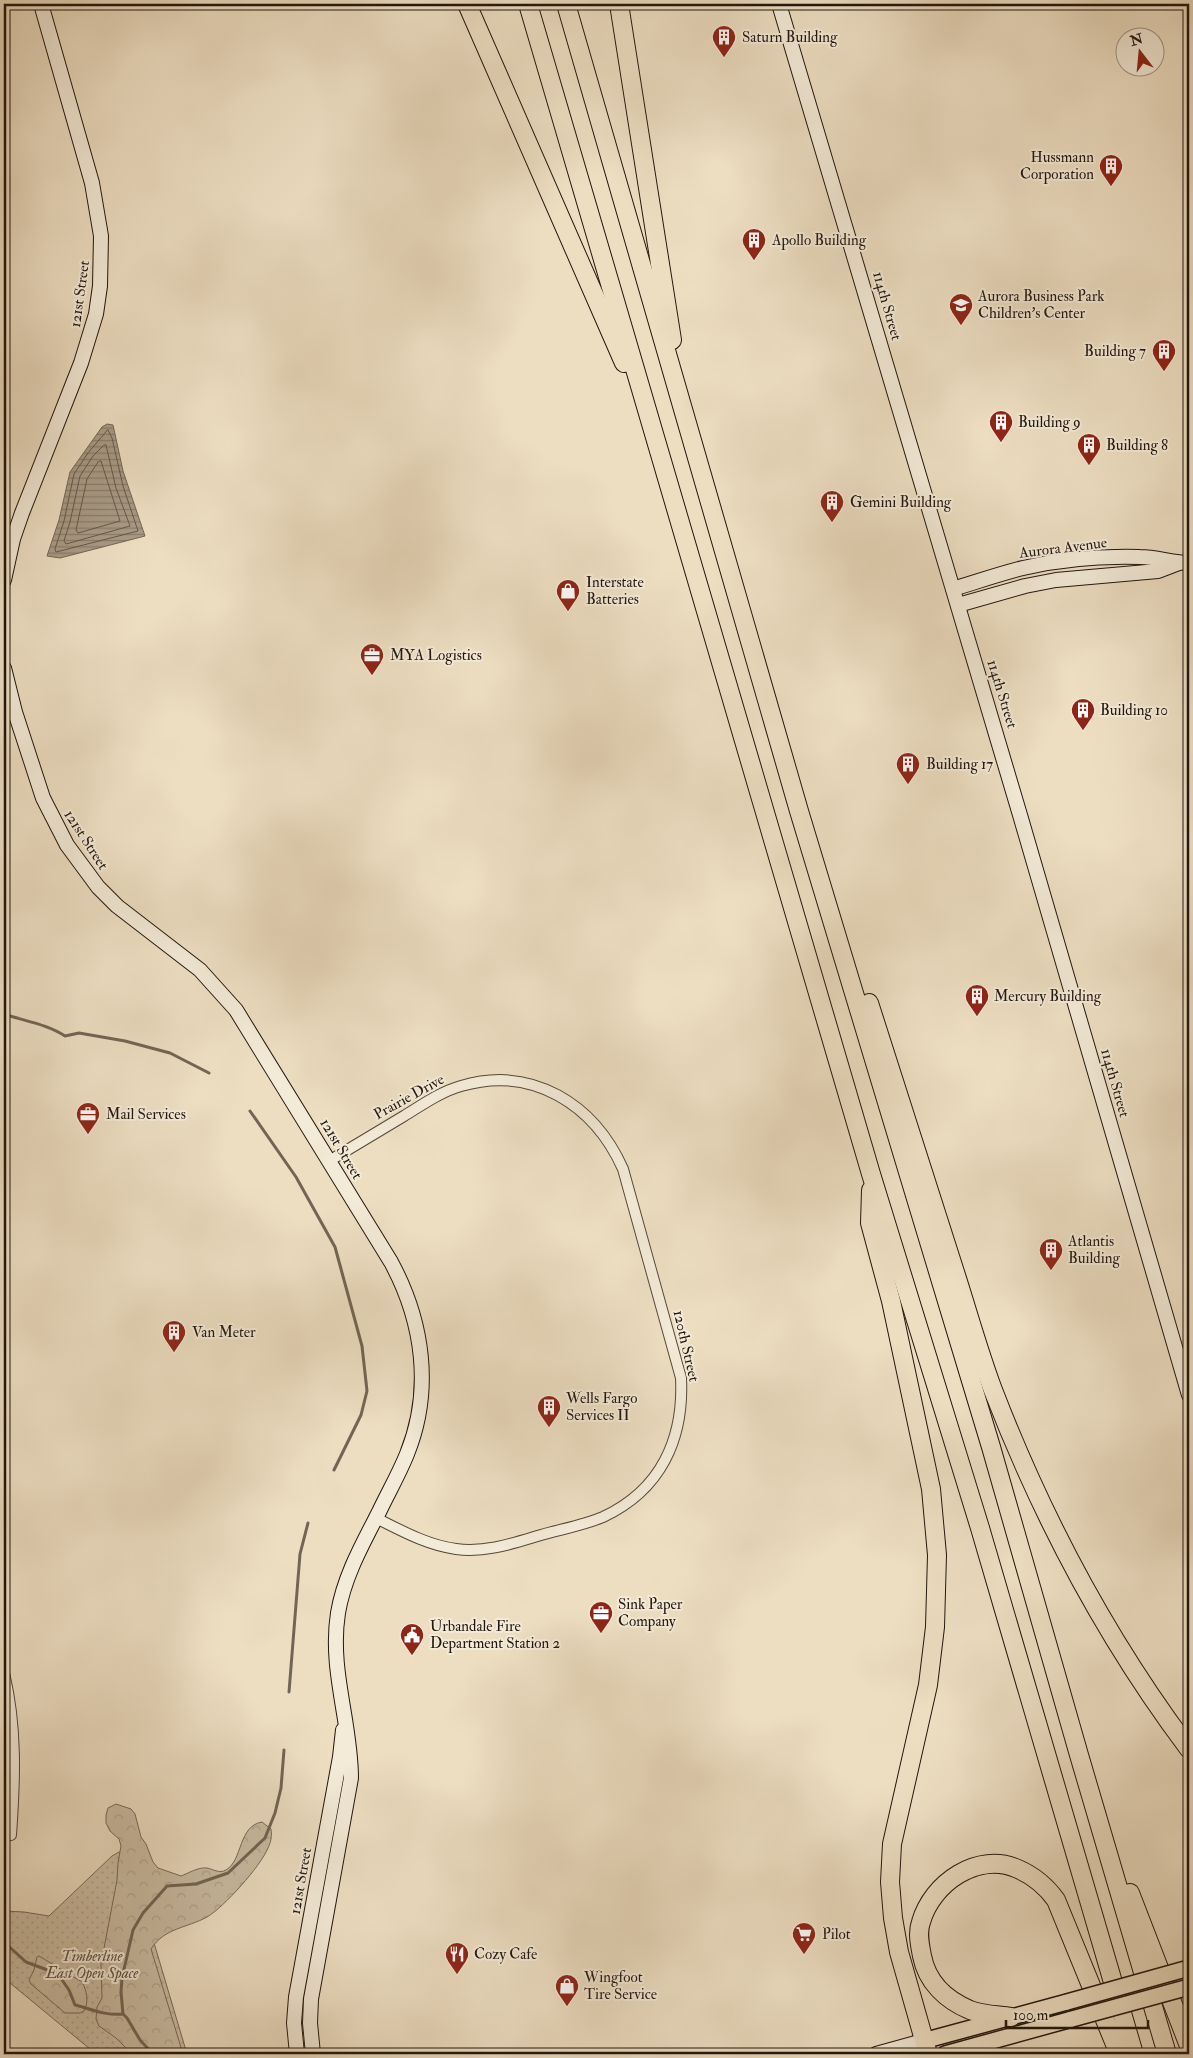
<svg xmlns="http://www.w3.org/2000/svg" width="1193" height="2058" font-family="'IM FELL Double Pica',serif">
<defs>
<pattern id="green-dots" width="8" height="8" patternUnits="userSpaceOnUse" patternTransform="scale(1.25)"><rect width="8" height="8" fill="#cabca3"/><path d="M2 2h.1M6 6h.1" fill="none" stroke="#ada18b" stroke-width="1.8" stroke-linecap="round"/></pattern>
<pattern id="forest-crowns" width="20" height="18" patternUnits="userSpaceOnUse" patternTransform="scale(1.25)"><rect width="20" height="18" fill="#cabca3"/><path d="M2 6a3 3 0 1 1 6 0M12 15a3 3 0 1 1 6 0" fill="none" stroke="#ada18b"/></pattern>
<pattern id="water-rules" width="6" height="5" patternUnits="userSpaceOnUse" patternTransform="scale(1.25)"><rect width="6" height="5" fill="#a89a85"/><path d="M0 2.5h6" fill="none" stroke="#887d6b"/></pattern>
</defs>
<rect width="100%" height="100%" fill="#eddec2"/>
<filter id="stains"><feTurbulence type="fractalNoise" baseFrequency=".004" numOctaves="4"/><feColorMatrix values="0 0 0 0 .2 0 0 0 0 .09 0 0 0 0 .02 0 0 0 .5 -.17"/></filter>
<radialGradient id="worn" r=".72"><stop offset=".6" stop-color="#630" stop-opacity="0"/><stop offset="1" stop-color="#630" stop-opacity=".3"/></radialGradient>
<!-- green -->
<polygon fill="url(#green-dots)" stroke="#766958" points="119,1852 127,1852 187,2054 96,2054 4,1978 4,1911 24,1912 49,1916 112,1856"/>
<!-- forest -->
<g fill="url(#forest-crowns)" stroke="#766958">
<path d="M116 1804 131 1809 135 1814 141 1837 146 1844 153 1862 158 1868 181 1876C189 1873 198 1867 207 1868 213 1869 219 1874 226 1870 243 1860 238 1826 262 1822L271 1829C272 1836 271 1842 268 1848 260 1867 224 1907 207 1917 187 1928 164 1928 151 1949L183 2054H132L116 2038 99 2026 96 2019 97 2007 102 1998 101 1964 117 1880 118 1863 121 1846 119 1839 110 1831 106 1823V1815L108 1808Z"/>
<path d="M39 1956 82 1982C87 1991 89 2002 84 2011L80 2013H65L31 1984 29 1980 34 1970 37 1957Z"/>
</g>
<!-- water -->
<polygon fill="url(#water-rules)" stroke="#726555" points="107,424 113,425 123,471 145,536 60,558 47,556 59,520 70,472 102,427"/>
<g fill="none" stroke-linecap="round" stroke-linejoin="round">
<!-- shore -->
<g stroke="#65584a" stroke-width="1">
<polygon points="108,430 112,438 123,486 138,531 56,552 55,549 64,521 74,474 88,453"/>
<polygon points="106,445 116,488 130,526 66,544 64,541 70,522 80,476 93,456 103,446"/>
<polygon points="101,461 120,521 78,533 76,530 87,479 98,462"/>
</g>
<!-- stream -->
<g stroke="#726555" stroke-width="3">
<path d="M4 1014C24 1021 47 1024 65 1036L79 1033 125 1041 170 1053 209 1073"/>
<polyline points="250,1111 296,1177 335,1247 362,1346 367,1391 361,1415 334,1470"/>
<polyline points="289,1692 300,1554 308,1523"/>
<path d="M4 1942 26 1962 58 1974 69 1990 75 2005C91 2009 106 2016 123 2014"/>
<polyline points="153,2054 140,2040 127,2018 123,2014 121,1992 122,1978 133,1930 143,1913 167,1886 196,1884 228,1873 265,1838 275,1813 281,1788 284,1750"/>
</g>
<!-- street casing -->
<g stroke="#55483b" stroke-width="12">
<g id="street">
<path d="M329 1161C354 1146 379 1131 404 1116 422 1105 440 1092 461 1086 532 1065 594 1104 623 1169L681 1378C684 1439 661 1490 603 1517 584 1525 562 1529 541 1535 514 1543 486 1553 456 1549 427 1545 402 1531 376 1518"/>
<path d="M4 1673C17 1727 15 1779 11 1835"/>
</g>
</g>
<!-- secondary casing -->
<g stroke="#22160e" stroke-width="16">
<g id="secondary">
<polyline points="779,4 1020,815 1189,1395"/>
<polyline points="4,580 13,539 22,513 81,363 96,314 100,286 101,236 92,183 41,4"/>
<path d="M953 589C976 582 999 574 1023 568 1061 559 1102 556 1140 557 1157 557 1173 563 1189 563"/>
<polyline points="958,605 1025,586 1056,580 1158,571 1179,563"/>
<path d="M4 668 15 712 43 798 67 845 98 887 117 906 200 970 236 1010 391 1262C423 1321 433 1390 407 1454 399 1474 388 1493 379 1512 362 1545 344 1577 338 1613 329 1670 351 1722 351 1778L311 1999 310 2023 313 2054"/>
<polyline points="297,2054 294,2023 296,1997 340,1757 343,1730"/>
<polyline points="876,2054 923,2041"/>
</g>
</g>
<!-- primary casing -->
<g stroke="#22160e" stroke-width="18">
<g id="primary">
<polyline points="923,2041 1067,2002"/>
<polyline points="945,2054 1072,2019"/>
</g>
</g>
<!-- highway casing -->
<g stroke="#22160e" stroke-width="20">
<g id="highway">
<polyline points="467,4 624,363"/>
<polyline points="528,4 871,1174 980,1528 1134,2054"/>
<polyline points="566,4 799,811 991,1447 1079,1755 1167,2054"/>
<polyline points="619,4 672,340"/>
<path d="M869 1003C897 1091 925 1180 954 1269 967 1309 978 1350 993 1390 1042 1517 1107 1640 1189 1749"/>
<polyline points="871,1190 870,1223 891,1301 931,1489 937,1555 935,1627 928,1685 892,1844 890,1882 893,1918 899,1952 928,2054"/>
<polyline points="1130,1893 1189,2046"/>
<path d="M1011 2017C998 2015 983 2015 970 2010 946 2000 927 1982 922 1956 920 1945 917 1933 921 1922 932 1883 978 1851 1018 1869 1034 1876 1046 1886 1056 1900L1119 2054"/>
</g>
</g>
<!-- street -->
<use href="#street" stroke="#f3ead7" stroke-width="10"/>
<!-- secondary -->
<use href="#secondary" stroke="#f3ead7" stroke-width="14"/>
<!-- primary -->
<use href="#primary" stroke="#eddec2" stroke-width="15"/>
<!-- highway -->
<use href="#highway" stroke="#eddec2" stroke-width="18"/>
<!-- primary-bridge casing -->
<g stroke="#22160e" stroke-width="18" stroke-linecap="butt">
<g id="primary-bridge">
<polyline points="1067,2002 1189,1968"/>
<polyline points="1072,2019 1189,1987"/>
</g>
</g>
<!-- primary-bridge -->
<use href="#primary-bridge" stroke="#eddec2" stroke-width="15"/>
</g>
<!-- icons -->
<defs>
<g id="building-pin" transform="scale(1.25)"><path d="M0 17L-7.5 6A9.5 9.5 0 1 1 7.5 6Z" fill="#8f2418" stroke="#f3ead7"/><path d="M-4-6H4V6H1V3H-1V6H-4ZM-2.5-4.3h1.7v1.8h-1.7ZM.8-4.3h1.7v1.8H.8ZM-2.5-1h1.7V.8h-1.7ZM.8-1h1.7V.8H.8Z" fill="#fff"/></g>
<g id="school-pin" transform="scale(1.25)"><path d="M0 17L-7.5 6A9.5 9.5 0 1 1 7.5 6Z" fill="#8f2418" stroke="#f3ead7"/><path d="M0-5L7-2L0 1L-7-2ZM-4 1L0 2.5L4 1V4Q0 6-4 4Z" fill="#fff"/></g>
<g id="shop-pin" transform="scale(1.25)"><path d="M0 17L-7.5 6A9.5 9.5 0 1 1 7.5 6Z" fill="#8f2418" stroke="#f3ead7"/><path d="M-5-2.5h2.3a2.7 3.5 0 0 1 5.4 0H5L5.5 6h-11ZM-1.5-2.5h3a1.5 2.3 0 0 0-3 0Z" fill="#fff"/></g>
<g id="office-pin" transform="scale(1.25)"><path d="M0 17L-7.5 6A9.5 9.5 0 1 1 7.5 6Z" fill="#8f2418" stroke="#f3ead7"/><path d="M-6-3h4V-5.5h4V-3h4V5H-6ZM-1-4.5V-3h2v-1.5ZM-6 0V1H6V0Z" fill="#fff"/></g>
<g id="civic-pin" transform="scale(1.25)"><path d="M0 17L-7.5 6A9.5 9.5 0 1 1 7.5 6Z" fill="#8f2418" stroke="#f3ead7"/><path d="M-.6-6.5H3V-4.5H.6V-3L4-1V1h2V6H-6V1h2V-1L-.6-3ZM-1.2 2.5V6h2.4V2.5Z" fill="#fff"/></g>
<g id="supermarket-pin" transform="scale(1.25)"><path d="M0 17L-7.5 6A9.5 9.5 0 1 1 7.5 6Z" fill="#8f2418" stroke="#f3ead7"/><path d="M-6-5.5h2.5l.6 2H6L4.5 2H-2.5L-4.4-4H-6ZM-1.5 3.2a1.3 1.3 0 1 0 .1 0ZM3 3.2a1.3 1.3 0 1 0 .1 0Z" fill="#fff"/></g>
<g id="restaurant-pin" transform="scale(1.25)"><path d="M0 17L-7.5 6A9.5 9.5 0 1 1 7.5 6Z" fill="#8f2418" stroke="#f3ead7"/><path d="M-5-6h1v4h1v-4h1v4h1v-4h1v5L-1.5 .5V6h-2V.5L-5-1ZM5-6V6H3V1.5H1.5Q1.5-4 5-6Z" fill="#fff"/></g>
</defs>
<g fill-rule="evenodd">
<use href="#building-pin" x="724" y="37"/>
<use href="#building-pin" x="1111" y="166"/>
<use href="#building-pin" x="754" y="240"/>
<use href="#school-pin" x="961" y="305"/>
<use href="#building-pin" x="1164" y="351"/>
<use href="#building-pin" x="1001" y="422"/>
<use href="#building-pin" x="1089" y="445"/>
<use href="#building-pin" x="832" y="502"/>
<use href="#shop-pin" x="568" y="591"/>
<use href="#office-pin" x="372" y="655"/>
<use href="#building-pin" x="1083" y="710"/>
<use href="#building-pin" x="908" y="764"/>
<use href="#building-pin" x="977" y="996"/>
<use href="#office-pin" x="88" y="1114"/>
<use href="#building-pin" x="1051" y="1250"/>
<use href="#building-pin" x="174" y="1332"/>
<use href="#building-pin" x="549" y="1407"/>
<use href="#office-pin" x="601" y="1613"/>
<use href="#civic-pin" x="412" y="1635"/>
<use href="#supermarket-pin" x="804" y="1934"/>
<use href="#restaurant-pin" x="457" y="1954"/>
<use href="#shop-pin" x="567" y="1986"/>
</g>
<g text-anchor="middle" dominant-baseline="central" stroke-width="4" stroke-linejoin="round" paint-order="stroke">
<!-- poi labels -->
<g font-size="15" fill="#22160e" stroke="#f3ead7" text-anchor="start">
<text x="742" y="37">Saturn Building</text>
<text x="1094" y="157" text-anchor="end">Hussmann<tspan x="1094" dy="17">Corporation</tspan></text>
<text x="772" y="240">Apollo Building</text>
<text x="978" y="296">Aurora Business Park<tspan x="978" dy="17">Children's Center</tspan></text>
<text x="1146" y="351" text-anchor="end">Building 7</text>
<text x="1018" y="422">Building 9</text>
<text x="1106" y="445">Building 8</text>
<text x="850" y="502">Gemini Building</text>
<text x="586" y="582">Interstate<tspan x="586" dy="17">Batteries</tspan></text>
<text x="390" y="655">MYA Logistics</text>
<text x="1100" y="710">Building 10</text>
<text x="926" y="764">Building 17</text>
<text x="994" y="996">Mercury Building</text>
<text x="106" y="1114">Mail Services</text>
<text x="1068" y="1241">Atlantis<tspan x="1068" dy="17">Building</tspan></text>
<text x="192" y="1332">Van Meter</text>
<text x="566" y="1398">Wells Fargo<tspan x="566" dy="17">Services II</tspan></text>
<text x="618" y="1604">Sink Paper<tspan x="618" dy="17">Company</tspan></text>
<text x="430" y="1626">Urbandale Fire<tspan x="430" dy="17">Department Station 2</tspan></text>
<text x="822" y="1934">Pilot</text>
<text x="474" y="1954">Cozy Cafe</text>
<text x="584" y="1977">Wingfoot<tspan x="584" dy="17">Tire Service</tspan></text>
</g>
<!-- street labels -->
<g font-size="15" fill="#22160e" stroke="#f3ead7">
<text transform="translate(80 294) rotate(-82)">121st Street</text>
<text transform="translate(887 306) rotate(74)">114th Street</text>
<text transform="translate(1063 548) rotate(-7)">Aurora Avenue</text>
<text transform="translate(1002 694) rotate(73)">114th Street</text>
<text transform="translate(86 840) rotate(57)">121st Street</text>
<text transform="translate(1115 1083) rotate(74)">114th Street</text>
<text transform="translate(409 1097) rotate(-29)">Prairie Drive</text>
<text transform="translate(341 1149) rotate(59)">121st Street</text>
<text transform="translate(686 1346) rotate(77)">120th Street</text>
<text transform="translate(301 1881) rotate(-80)">121st Street</text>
</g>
<!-- park labels -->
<g font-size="15" font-style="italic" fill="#5d5042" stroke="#f3ead7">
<text x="92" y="1956">Timberline<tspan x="92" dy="17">East Open Space</tspan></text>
</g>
</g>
<!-- margin -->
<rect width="1193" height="2058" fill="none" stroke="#eddec2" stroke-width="20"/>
<rect x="5" y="5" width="1183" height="2048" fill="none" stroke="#22160e" stroke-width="2.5"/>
<rect x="10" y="10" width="1173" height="2038" fill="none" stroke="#22160e"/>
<!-- north arrow -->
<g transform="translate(1140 52) rotate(344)"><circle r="24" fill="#f3ead7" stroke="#9f9587"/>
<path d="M0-4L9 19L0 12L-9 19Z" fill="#8f2418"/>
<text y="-8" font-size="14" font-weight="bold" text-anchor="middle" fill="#22160e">N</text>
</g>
<!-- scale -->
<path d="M1006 2020v8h142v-8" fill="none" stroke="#22160e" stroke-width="2.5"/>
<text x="1013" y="2020" font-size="15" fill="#22160e" stroke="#f3ead7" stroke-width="4" paint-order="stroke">100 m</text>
<rect width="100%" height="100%" filter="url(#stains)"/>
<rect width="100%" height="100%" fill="url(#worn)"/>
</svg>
